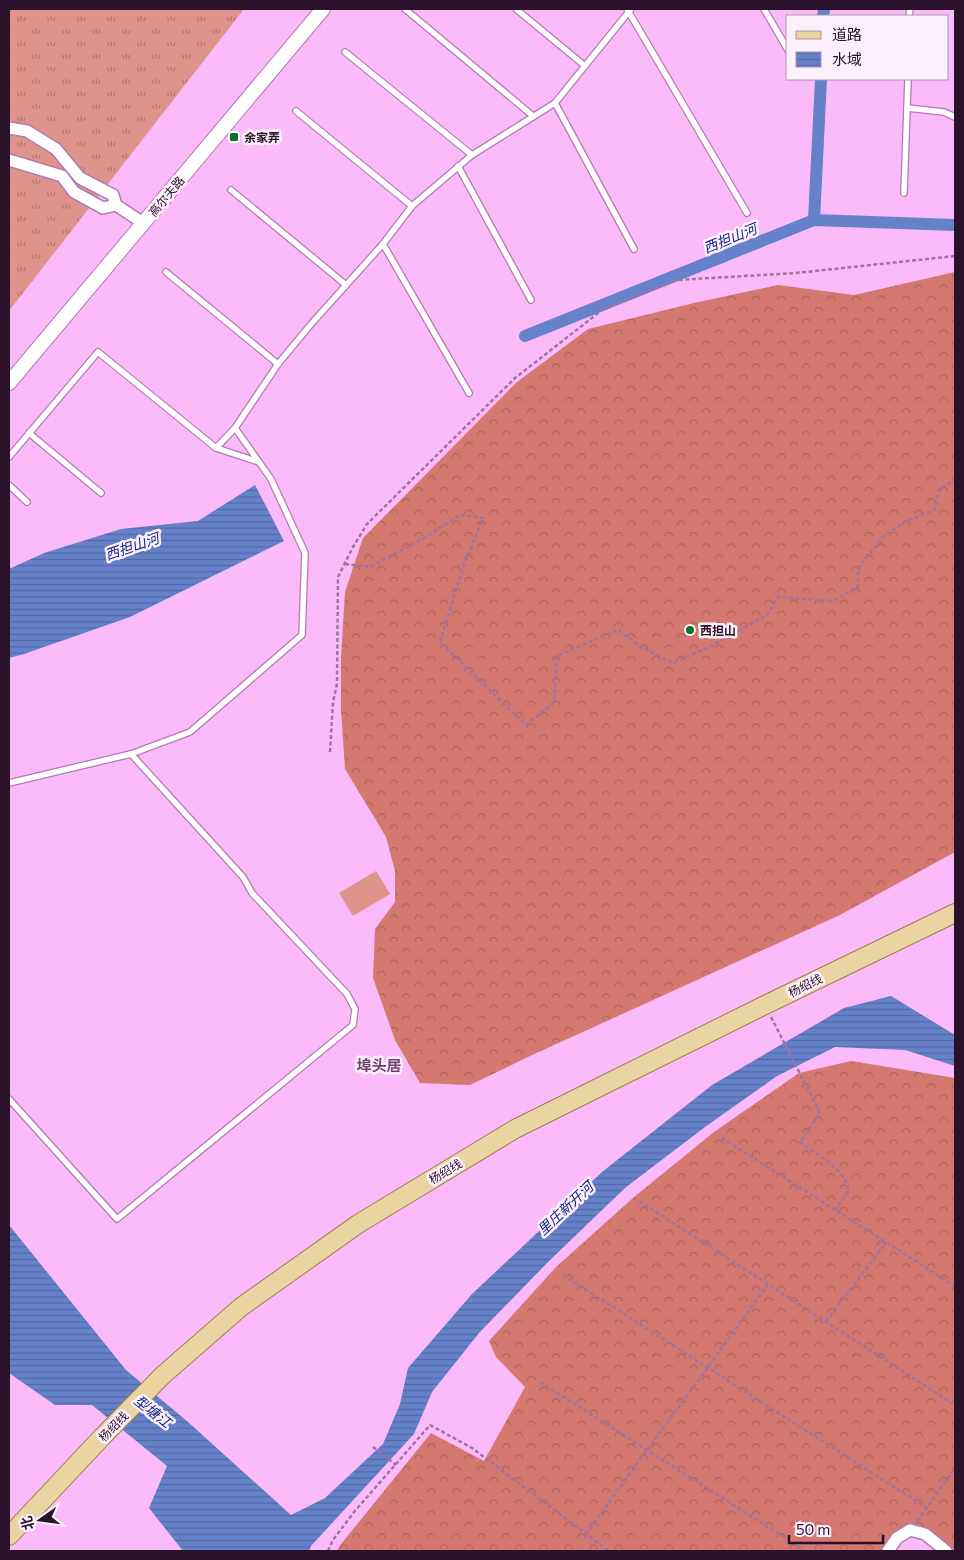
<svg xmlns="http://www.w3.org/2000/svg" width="964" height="1560" font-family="Commissioner,'Noto Sans SC',sans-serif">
<defs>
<pattern id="grass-tufts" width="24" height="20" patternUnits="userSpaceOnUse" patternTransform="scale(1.25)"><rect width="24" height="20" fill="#de938b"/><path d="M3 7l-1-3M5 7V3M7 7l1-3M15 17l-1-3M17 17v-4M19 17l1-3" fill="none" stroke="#b47772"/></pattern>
<pattern id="forest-crowns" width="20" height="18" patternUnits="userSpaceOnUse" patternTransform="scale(1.25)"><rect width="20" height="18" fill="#d57970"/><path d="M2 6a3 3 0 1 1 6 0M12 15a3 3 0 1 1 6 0" fill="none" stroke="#ad625c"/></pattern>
<pattern id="water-rules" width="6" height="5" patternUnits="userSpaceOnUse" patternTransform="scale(1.25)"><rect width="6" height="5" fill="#6481ca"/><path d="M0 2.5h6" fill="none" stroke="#5368a4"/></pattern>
</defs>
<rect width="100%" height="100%" fill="#fbbbfa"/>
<!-- grass -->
<polygon fill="url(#grass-tufts)" points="9,9 244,9 9,311"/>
<!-- forest -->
<g fill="url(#forest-crowns)">
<polygon points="955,272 955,852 840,915 530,1056 470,1085 420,1083 395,1040 373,978 375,929 395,902 395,871 386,837 345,769 341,710 341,657 345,592 363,538 517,382 588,329 694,303 778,285 854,295"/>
<polygon points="851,1061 955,1078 955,1551 925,1527 910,1523 893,1533 881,1551 337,1551 341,1544 431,1433 484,1461 525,1387 496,1357 489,1341 556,1267 634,1197 714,1132 799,1073"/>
</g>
<!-- pitch -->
<polygon fill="#de938b" points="376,871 390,894 353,916 339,893"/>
<!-- water -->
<g fill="url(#water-rules)">
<polygon points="255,485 284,541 130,617 24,654 9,658 9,569 44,553 121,529 198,521"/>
<polygon points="891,996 955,1035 955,1066 905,1050 835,1047 777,1076 705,1127 625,1188 548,1262 479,1333 432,1392 414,1434 311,1546 309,1551 183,1551 149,1508 167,1466 92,1405 55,1405 9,1373 9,1225 126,1370 188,1422 291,1515 325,1498 383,1444 400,1404 408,1368 472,1294 602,1172 712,1085 844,1008"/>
</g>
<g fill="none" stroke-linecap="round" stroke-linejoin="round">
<!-- canal -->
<g stroke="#6481ca" stroke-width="12">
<polyline points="823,16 824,9"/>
<polyline points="814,220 821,79"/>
<polyline points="525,336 814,220 955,225"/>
</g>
<!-- service casing -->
<g stroke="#b479b4" stroke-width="8">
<g id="service">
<polyline points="405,9 533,116"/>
<polyline points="516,9 585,66"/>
<polyline points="627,9 747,213"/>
<polyline points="764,9 788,50"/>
<polyline points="909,16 910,9"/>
<polyline points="345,52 472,155"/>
<polyline points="555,103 634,249"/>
<polyline points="907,108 944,112 955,117"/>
<polyline points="296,111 412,206"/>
<polyline points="458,166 531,300"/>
<polyline points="231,190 346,285"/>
<polyline points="904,193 908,79"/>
<polyline points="383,244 469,393"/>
<polyline points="166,272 278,364"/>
<polyline points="29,433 101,493"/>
<polyline points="216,448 235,428 278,364 312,323 383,244 412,206 472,155 555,103 631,9"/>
<polyline points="9,457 98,352 216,448 259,462"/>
<polyline points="9,485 27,502"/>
<polyline points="9,783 131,754 190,732 302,635 305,553 271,479 235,428"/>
<polyline points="9,1099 117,1219 353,1025 355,1009 347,994 252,893 243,877 131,754"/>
</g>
</g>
<!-- minor casing -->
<g stroke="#b479b4" stroke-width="14">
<g id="minor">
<polyline points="9,128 27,131 56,149 80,178 113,195 116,205 143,223"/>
<polyline points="9,160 62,176 74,192 103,208 116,205"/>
<polyline points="888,1551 897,1538 910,1530 925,1534 946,1551"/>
</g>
</g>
<!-- tertiary casing -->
<g stroke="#b479b4" stroke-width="16">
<polyline id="tertiary" points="9,383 323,9"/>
</g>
<!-- primary casing -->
<g stroke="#9e7e50" stroke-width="20">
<polyline id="primary" points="9,1536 102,1437 163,1375 241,1307 358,1224 515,1129 765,1005 955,913"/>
</g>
<!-- path -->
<g stroke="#a173a1" stroke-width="2.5" stroke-dasharray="4 2.5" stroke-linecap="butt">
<polyline points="345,564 370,567 424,538 460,515 483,518 464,565 440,642 526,725 554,702 557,656 618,630 641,647 673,663 711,646 767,615 778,597 833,601 858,587 858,568 884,536 906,521 934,510 939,489 955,480"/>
<polyline points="330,752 333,702 337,684 338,577 353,547 367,524 515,378 602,310 677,280 796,273 955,256"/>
<path d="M771 1017 820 1113 800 1142C817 1155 845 1169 849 1190L835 1210"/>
<polyline points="722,1138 955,1286"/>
<polyline points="639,1201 955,1405"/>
<polyline points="563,1275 927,1508"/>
<polyline points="826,1321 886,1243"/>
<polyline points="540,1382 806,1551"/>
<polyline points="373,1447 396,1465"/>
<polyline points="917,1521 955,1468"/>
<path d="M586 1534C646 1450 708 1369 767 1285"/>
<polyline points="328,1551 333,1540 354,1512 430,1425 472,1448 609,1551"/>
</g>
<!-- service -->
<use href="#service" stroke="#fff" stroke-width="5.5"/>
<!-- minor -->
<use href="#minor" stroke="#fff" stroke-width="11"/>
<!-- tertiary -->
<use href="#tertiary" stroke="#fff" stroke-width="14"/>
<!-- primary -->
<use href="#primary" stroke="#ead4a2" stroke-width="18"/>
</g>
<!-- markers -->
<g fill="#057427" stroke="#fdf0fd" stroke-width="2">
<rect x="229" y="132" width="10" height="10" rx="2.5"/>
<circle cx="690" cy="630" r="5"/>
</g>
<g text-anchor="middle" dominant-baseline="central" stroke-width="5" stroke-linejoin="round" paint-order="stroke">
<!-- poi labels -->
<g font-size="12" font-weight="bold" fill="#2a132a" stroke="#fdf0fd" text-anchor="start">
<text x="244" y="137">余家弄</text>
<text x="700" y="630">西担山</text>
</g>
<!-- street labels -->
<g font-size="12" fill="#2a132a" stroke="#fdf0fd">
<text transform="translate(166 196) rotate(-50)">高尔夫路</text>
<text transform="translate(805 985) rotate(-26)">杨绍线</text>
<text transform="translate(445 1171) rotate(-31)">杨绍线</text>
<text transform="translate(113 1426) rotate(-46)">杨绍线</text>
</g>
<!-- water labels -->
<g font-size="14" font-style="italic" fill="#10247a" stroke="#fdf0fd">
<text transform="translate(730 238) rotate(-22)">西担山河</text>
<text transform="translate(132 546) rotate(-19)">西担山河</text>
<text transform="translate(565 1208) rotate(-43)">里庄新开河</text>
<text transform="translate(153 1411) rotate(38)">型塘江</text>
</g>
<!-- quarter labels -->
<g font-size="15" font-weight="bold" fill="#753e75" stroke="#fdf0fd">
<text x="379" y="1065">埠头居</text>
</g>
</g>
<!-- border -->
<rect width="964" height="1560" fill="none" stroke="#2a132a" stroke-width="20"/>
<!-- legend -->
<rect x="786" y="15" width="162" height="65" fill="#fdf0fd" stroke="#a998a9"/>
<rect x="796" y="31" width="25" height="8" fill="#ead4a2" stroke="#a998a9"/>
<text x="832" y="40" font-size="15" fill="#2a132a">道路</text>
<rect x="796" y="52" width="25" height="15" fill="url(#water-rules)" stroke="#a998a9"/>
<text x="832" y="65" font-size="15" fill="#2a132a">水域</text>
<!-- north arrow -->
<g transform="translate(40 1520) rotate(256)" stroke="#fdf0fd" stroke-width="4" paint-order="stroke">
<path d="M0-4L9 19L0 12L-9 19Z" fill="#2a132a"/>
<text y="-8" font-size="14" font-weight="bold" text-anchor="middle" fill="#2a132a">北</text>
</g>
<!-- scale -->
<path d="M789 1535v8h94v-8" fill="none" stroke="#2a132a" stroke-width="2.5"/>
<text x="796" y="1535" font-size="15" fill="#2a132a" stroke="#fdf0fd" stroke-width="4" paint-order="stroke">50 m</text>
</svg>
